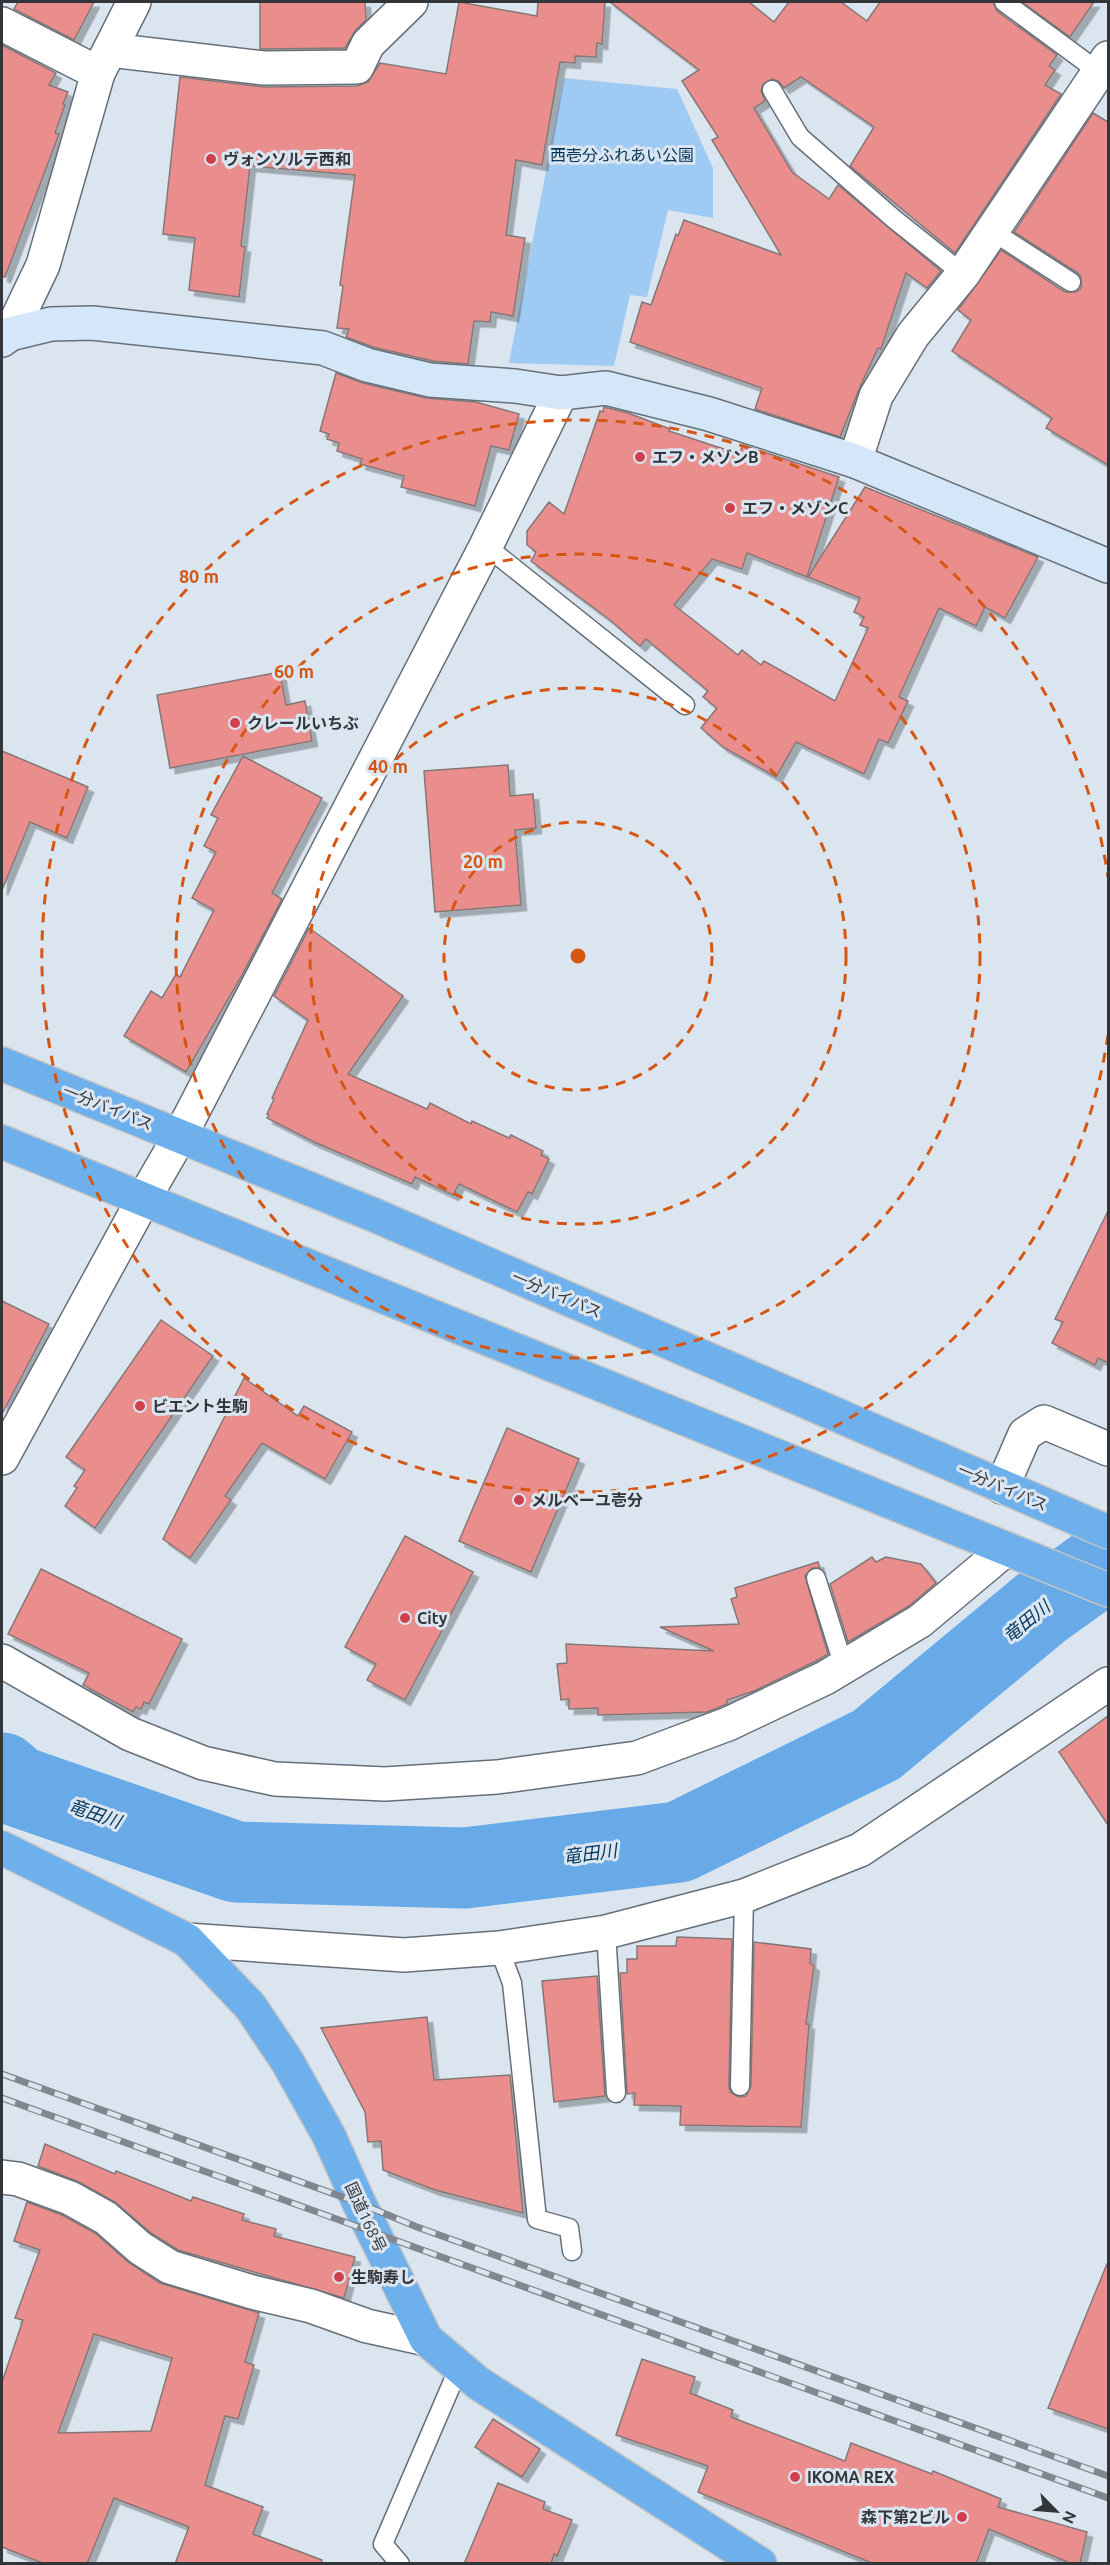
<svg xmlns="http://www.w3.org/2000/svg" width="1110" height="2565" font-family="Ubuntu,'Noto Sans JP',sans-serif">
<defs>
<filter id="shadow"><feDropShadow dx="5.5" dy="5.5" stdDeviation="0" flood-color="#0004"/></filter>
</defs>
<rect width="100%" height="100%" fill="#dae5f0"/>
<!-- green -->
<polygon fill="#9ecaf4" points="564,78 677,89 713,168 713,218 668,210 647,297 630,295 614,366 509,363"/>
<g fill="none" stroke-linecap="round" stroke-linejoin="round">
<!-- river -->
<polyline stroke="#67aae7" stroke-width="81" points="2,1773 17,1786 236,1862 465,1868 679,1842 876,1745 1041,1608 1108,1560"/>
</g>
<!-- building -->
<g fill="#ea8e8d" stroke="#867776" stroke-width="1.5" fill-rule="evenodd" filter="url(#shadow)">
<polygon points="18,2 94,2 74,40 14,9"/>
<polygon points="260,2 365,2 366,20 355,31 345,48 260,49"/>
<polygon points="459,2 537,16 538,2 605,2 602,44 597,43 596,57 575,56 575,63 560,62 542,165 516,160 506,235 525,238 513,316 491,312 490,322 474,321 468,364 433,361 373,347 346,337 349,329 337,328 343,286 340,285 355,175 250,166 241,246 245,247 239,297 189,290 195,238 163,234 180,77 264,87 357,86 368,82 380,63 446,74"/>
<polygon points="610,2 749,2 774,22 789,2 841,2 867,21 880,2 993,2 997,11 1057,55 1049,66 1055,70 1045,85 1061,94 955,253 850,166 874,127 801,77 784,88 778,81 772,79 763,84 761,91 765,101 754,108 792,172 829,199 838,185 941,271 927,288 906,273 881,349 878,348 860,387 840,437 755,409 762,388 630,342 642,302 651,305 676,234 678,236 684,220 781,255 712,140 718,137 682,81 699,70"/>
<polygon points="1022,2 1094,2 1070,37"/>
<polygon points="2,45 56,73 49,85 68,92 63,104 65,105 55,133 59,134 5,277 2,276"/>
<polygon points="1093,113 1108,122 1108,465 1046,428 1052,418 952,351 971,320 958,310 1001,250 1065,292 1076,292 1081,288 1081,277 1078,273 1014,232"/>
<polygon points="336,373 363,383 426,398 476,402 519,414 509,450 491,446 475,506 401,487 404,476 360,464 362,459 337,451 339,443 327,439 329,434 320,431"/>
<polygon points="604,407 628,413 670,429 669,431 739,454 743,445 839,477 807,577 747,553 742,569 712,559 674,605 738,655 742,650 761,665 764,661 835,701 868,628 860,625 864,617 854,612 860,598 808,577 865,487 1038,557 1005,618 985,607 976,626 939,608 899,697 908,701 888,743 879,739 864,774 796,742 776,777 723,747 701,728 717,708 703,697 708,691 646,639 640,646 610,620 531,561 536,552 527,545 527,531 549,502 564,514 600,411 603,412"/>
<polygon points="280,672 286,705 305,701 312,741 170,768 157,695"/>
<polygon points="2,751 88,787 67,838 30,822 2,890"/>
<polygon points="243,756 322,798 272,893 282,899 241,977 186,1072 124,1036 151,991 162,998 176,974 180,977 214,910 192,898 216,852 204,846 218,818 211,815"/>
<polygon points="508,765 510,796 533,794 536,828 515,830 521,905 435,912 424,771"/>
<polygon points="309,928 403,996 348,1074 427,1109 430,1103 471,1124 472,1121 509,1138 511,1135 543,1151 541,1155 549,1159 532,1194 528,1192 517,1212 459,1184 453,1195 415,1177 412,1184 314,1142 267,1118 269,1115 267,1114 274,1099 272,1098 308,1020 274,996"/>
<polygon points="1108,1211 1108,1363 1098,1358 1095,1365 1052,1343 1063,1322 1055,1319"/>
<polygon points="2,1301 49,1324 2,1414"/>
<polygon points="161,1320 213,1356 95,1528 65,1506 77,1488 74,1486 85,1470 66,1457"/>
<polygon points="244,1378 298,1416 304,1406 352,1432 325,1479 262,1443 225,1496 231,1500 190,1558 163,1539"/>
<polygon points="507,1428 579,1459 531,1572 459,1541"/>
<polygon points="405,1536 473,1572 405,1700 367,1680 376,1664 345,1647"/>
<polygon points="872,1557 876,1562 886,1557 921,1564 936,1583 909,1606 848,1642 830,1584"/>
<polygon points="818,1562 820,1568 812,1568 805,1576 828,1654 816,1661 754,1691 727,1700 727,1704 707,1712 598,1715 598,1708 569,1709 569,1699 561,1700 557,1664 567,1663 566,1644 714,1651 660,1627 739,1624 731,1599 737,1597 735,1588"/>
<polygon points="41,1569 182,1639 149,1704 144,1702 141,1709 136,1707 133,1712 83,1685 89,1673 8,1634"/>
<polygon points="1108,1716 1108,1825 1059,1752"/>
<polygon points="677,1937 732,1939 729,2086 730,2092 739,2097 746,2096 751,2086 754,1942 811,1949 810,1963 814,1966 806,2024 809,2024 801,2127 680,2125 681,2106 634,2105 635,2093 627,2094 620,1973 627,1973 627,1959 637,1959 637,1946 676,1946"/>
<polygon points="597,1976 605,2096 554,2102 542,1981"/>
<polygon points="427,2017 434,2080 510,2075 523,2213 435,2190 383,2170 381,2141 368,2142 365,2112 321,2028"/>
<polygon points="45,2144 115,2174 116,2171 191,2201 193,2197 244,2214 242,2220 276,2229 274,2236 355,2257 344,2298 178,2250 151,2233 115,2202 79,2182 38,2166"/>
<path d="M27 2202 62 2215 95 2233 128 2262 160 2283 259 2313 245 2362 254 2365 238 2419 225 2416 205 2485 263 2507 253 2534 322 2560 321 2564H175L189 2527 114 2498 87 2564H45L2 2547V2382L23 2320 15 2318 40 2250 14 2241ZM94 2334 172 2358 151 2431 58 2433Z"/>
<polygon points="1107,2264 1108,2264 1108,2429 1048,2408"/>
<polygon points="642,2359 695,2377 690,2393 733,2410 731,2417 845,2461 851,2443 932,2474 933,2471 1001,2499 998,2507 1087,2532 1080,2564 1072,2564 989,2529 976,2564 874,2564 698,2492 708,2466 616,2435"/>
<polygon points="493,2419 540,2449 522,2477 475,2447"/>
<polygon points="498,2483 545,2502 543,2509 572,2520 557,2556 554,2554 551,2564 464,2564"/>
</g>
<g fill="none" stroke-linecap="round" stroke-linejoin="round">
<!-- lane casing -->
<g stroke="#666f79" stroke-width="21">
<g id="lane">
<polyline points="1004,2 1099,72"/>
<polyline points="772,90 800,137 894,219 963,274"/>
<polyline points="992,231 1071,282"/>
<polyline points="486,546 685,705"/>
<polyline points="816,1578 844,1667"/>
<polyline points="606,1932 616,2093"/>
<polyline points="499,1948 512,1983 537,2219 569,2228 572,2251"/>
<polyline points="740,2086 744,1896"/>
<polyline points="400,2564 383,2544 460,2365"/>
</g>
</g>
<!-- street casing -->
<g stroke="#666f79" stroke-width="36">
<g id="street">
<polyline points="2,24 98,73"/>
<polyline points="110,50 264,68 357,67 368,44 411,2"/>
<polyline points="10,334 43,265 98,73 134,2"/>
<polyline points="855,461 876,396 913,335 963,274 1108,58"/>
<polyline points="2,1458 143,1200 180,1136 486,546 561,393"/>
<polyline points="1002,1487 1025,1434 1044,1422 1108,1449"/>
<polyline points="2,1661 130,1734 203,1763 275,1779 385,1784 497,1777 637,1758 728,1724 825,1678 920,1621 1006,1549"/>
<polyline points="187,1940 404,1955 499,1948 606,1932 744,1896 860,1850 1108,1684"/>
<polyline points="2,2177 18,2179 70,2198 106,2218 140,2248 170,2267 252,2292 311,2306 367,2326 426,2339"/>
</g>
</g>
<!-- secondary casing -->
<g stroke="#666f79" stroke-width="36">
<polyline id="secondary" points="2,340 10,334 51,324 92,323 323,348 367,365 430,380 515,386 561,393 606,388 709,414 855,461 1108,566"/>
</g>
<!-- highway casing -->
<g stroke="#c2c3c4" stroke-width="36">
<g id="highway">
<polyline points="2,1064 374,1215 1108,1532"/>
<polyline points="2,1142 1108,1590"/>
<polyline points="2,1848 187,1940 250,2006 287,2061 329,2136 359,2203 426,2339 478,2383 760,2564"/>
</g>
</g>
<!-- lane -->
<use href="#lane" stroke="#fff" stroke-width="18"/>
<!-- street -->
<use href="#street" stroke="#fff" stroke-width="33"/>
<!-- secondary -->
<use href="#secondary" stroke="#d4e7f9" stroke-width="33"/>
<!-- highway -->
<use href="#highway" stroke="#6eb0ec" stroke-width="33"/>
<!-- rail casing -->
<g stroke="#80878e" stroke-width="7">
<g id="rail">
<polyline points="2,2074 359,2203 417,2227 1108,2476"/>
<polyline points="2,2098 1108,2498"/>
</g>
</g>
<!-- rail -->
<use href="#rail" stroke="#dae5f0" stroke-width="4.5" stroke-dasharray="14" stroke-linecap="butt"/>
</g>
<!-- distance rings -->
<g fill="none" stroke="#d65611" stroke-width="3" stroke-dasharray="10 8">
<circle cx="578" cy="956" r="134"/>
<circle cx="578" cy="956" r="268"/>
<circle cx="578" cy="956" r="402"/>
<path d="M1108 1035A536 536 0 1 1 1108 877"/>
</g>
<!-- markers -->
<g fill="#d0404c" stroke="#dae5f0" stroke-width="2">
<circle cx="211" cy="159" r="6"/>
<circle cx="640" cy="457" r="6"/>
<circle cx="730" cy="508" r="6"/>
<circle cx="235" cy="723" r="6"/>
<circle cx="140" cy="1406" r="6"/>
<circle cx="519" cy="1500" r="6"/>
<circle cx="405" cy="1618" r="6"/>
<circle cx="339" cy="2277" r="6"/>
<circle cx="795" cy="2477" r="6"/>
<circle cx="962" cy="2517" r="6"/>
</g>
<g text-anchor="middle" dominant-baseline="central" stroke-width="6" stroke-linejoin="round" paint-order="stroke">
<!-- park labels -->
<g font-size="16" fill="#00345a" stroke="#dae5f0">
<text x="622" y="155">西壱分ふれあい公園</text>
</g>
<!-- poi labels -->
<g font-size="16" font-weight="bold" fill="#32363a" stroke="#dae5f0" text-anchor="start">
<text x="223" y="159">ヴォンソルテ西和</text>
<text x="652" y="457">エフ・メゾンB</text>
<text x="742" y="508">エフ・メゾンC</text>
<text x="247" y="723">クレールいちぶ</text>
<text x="152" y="1406">ビエント生駒</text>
<text x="531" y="1500">メルベーユ壱分</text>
<text x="417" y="1618">City</text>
<text x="351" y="2277">生駒寿し</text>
<text x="807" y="2477">IKOMA REX</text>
<text x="950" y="2517" text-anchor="end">森下第2ビル</text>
</g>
<!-- street labels -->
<g font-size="16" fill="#32363a" stroke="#dae5f0">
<text transform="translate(108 1107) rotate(22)">一分バイパス</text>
<text transform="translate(557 1294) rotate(23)">一分バイパス</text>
<text transform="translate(1003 1487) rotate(23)">一分バイパス</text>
<text transform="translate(366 2217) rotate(65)">国道168号</text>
</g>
<!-- water labels -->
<g font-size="18" font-style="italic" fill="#043960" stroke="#dae5f0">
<text transform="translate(1026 1621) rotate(-39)">竜田川</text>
<text transform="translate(95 1813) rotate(19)">竜田川</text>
<text transform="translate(590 1853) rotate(-7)">竜田川</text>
</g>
</g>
<circle cx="578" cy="956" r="9" fill="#d65611" stroke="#dae5f0" stroke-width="3"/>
<g font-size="18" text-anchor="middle" font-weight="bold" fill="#d65611" stroke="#dae5f0" stroke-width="6" stroke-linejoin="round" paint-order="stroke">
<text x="199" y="583">80 m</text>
<text x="294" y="678">60 m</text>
<text x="388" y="773">40 m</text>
<text x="483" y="868">20 m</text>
</g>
<!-- border -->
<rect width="1110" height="2565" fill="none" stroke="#32363a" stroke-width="6"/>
<!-- north arrow -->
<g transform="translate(1056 2511) rotate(115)" stroke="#dae5f0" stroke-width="4.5" paint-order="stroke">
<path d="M0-4.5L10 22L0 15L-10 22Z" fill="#32363a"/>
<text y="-9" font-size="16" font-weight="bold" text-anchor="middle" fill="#32363a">N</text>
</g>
</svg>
